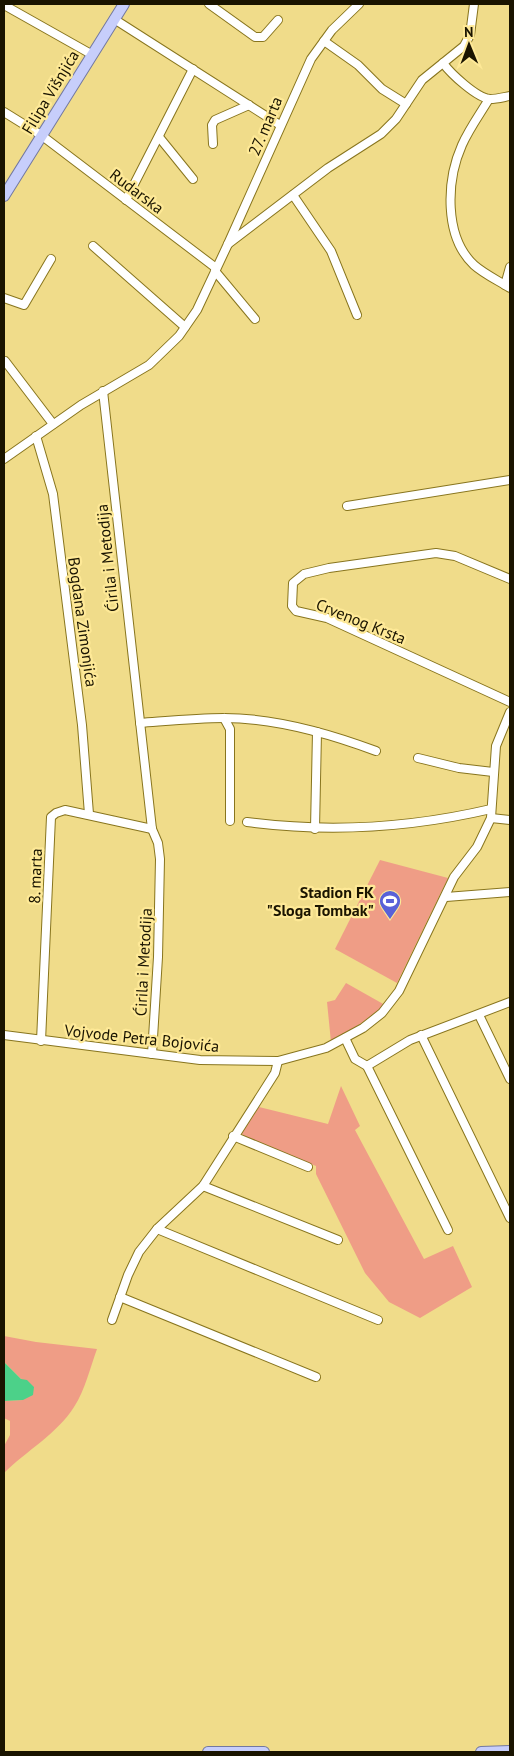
<svg xmlns="http://www.w3.org/2000/svg" width="514" height="1756" font-family="'PT Sans',sans-serif">
<rect width="100%" height="100%" fill="#f0dc8a"/>
<!-- green -->
<g fill="#ef9d86">
<polygon points="380,860 448,878 397,983 335,949"/>
<polygon points="346,983 385,1005 363,1022 331,1042 327,1002 335,1000"/>
<polygon points="341,1086 360,1126 355,1130 424,1259 453,1246 472,1287 420,1318 389,1302 365,1273 316,1174 316,1166 243,1136 242,1133 259,1107 328,1124"/>
<path d="M4 1336 36 1342 97 1349C90 1368 85 1390 74 1407 57 1434 26 1451 4 1473V1446L10 1435V1421L4 1418V1401L23 1400 21 1379 4 1362Z"/>
</g>
<!-- water -->
<polygon fill="#4cd189" points="4,1362 21,1379 27,1380 34,1387 33,1395 23,1400 4,1401"/>
<g fill="none" stroke-linecap="round" stroke-linejoin="round">
<!-- minor casing -->
<g stroke="#88751e" stroke-width="10">
<g id="minor">
<polyline points="209,4 255,37 263,37 278,20"/>
<polyline points="4,5 91,54"/>
<polyline points="114,19 280,125"/>
<polyline points="324,41 358,65 382,89 406,104"/>
<path d="M443 63C451 74 477 98 490 99 497 99 504 97 510 96"/>
<path d="M489 99C480 114 469 129 462 145 446 181 444 237 474 265 484 274 499 281 510 288"/>
<polyline points="4,112 41,135 216,268"/>
<polyline points="159,137 193,179"/>
<polyline points="213,144 212,125 215,120 249,105"/>
<polyline points="293,195 331,251 357,315"/>
<polyline points="126,200 193,69"/>
<polyline points="228,244 328,168 381,134 396,119 422,80 464,46 470,35 474,4"/>
<polyline points="93,246 185,327"/>
<polyline points="215,271 255,319"/>
<polyline points="505,285 510,267"/>
<polyline points="4,298 24,305 51,259"/>
<polyline points="5,361 53,424"/>
<polyline points="103,391 152,829 158,843 160,859 158,957 152,1054"/>
<polyline points="36,436 53,494 82,725 89,814"/>
<polyline points="4,459 81,405 149,365 179,336 197,310 228,244 311,59 332,30 359,4"/>
<polyline points="347,506 510,480"/>
<polyline points="510,579 455,556 436,553 329,568 304,574 293,583 292,606 296,611 327,618 510,702"/>
<polyline points="224,718 230,729 230,821"/>
<path d="M140 723C167 721 196 718 224 718 276 718 328 733 376 751"/>
<polyline points="418,758 459,768 493,772"/>
<polyline points="491,818 510,820"/>
<path d="M247 822C330 833 410 828 491 809"/>
<polyline points="315,829 317,732"/>
<polyline points="446,897 510,892"/>
<polyline points="479,1015 510,1079"/>
<polyline points="4,1035 200,1060 278,1061 326,1048 363,1028 382,1013 399,991 454,877 477,847 491,818 496,746 510,712"/>
<polyline points="421,1035 510,1218"/>
<polyline points="345,1038 355,1059 367,1066 410,1040 510,1002"/>
<polyline points="41,1041 51,817 56,813 65,810 152,829"/>
<polyline points="367,1066 448,1230"/>
<polyline points="233,1136 308,1167"/>
<polyline points="203,1186 338,1240"/>
<polyline points="157,1229 378,1320"/>
<polyline points="120,1297 316,1377"/>
<polyline points="112,1320 128,1275 139,1252 157,1229 203,1186 275,1073 278,1061"/>
</g>
</g>
<!-- major casing -->
<g stroke="#7278a1" stroke-width="12">
<g id="major">
<polyline points="4,196 124,4"/>
<polyline points="208,1752 264,1752"/>
<polyline points="481,1752 510,1751"/>
</g>
</g>
<!-- minor -->
<use href="#minor" stroke="#fff" stroke-width="8"/>
<!-- major -->
<use href="#major" stroke="#c7cefb" stroke-width="10"/>
</g>
<!-- icons -->
<defs>
<g id="stadium-pin" transform="scale(1.125)"><path d="M0 17L-7.5 6A9.5 9.5 0 1 1 7.5 6Z" fill="#5961d8" stroke="#fee997"/><path d="M0-5a6.5 5 0 1 0 0 10a6.5 5 0 1 0 0-10ZM-3.5-1.8h7v3.6h-7Z" fill="#fff"/></g>
</defs>
<g fill-rule="evenodd">
<use href="#stadium-pin" x="390" y="901"/>
</g>
<g text-anchor="middle" dominant-baseline="central" stroke-width="4.5" stroke-linejoin="round" paint-order="stroke">
<!-- street labels -->
<g font-size="16" fill="#1a1400" stroke="#fee997">
<text transform="translate(50 92) rotate(-59)">Filipa Višnjića</text>
<text transform="translate(265 126) rotate(-67)">27. marta</text>
<text transform="translate(137 191) rotate(37)">Rudarska</text>
<text transform="translate(107 558) rotate(-96)">Ćirila i Metodija</text>
<text transform="translate(361 621) rotate(22)">Crvenog Krsta</text>
<text transform="translate(83 622) rotate(82)">Bogdana Zimonjića</text>
<text transform="translate(35 876) rotate(-88)">8. marta</text>
<text transform="translate(143 962) rotate(-87)">Ćirila i Metodija</text>
<text transform="translate(142 1038) rotate(6)">Vojvode Petra Bojovića</text>
</g>
<!-- poi labels -->
<g font-size="16" font-weight="bold" fill="#1a1400" stroke="#fee997" text-anchor="end">
<text x="374" y="892">Stadion FK<tspan x="374" dy="18">"Sloga Tombak"</tspan></text>
</g>
</g>
<!-- border -->
<rect width="514" height="1756" fill="none" stroke="#1a1400" stroke-width="10"/>
<!-- north arrow -->
<g transform="translate(469 45) rotate(359)" stroke="#fee997" stroke-width="4" paint-order="stroke">
<path d="M0-4L9 19L0 12L-9 19Z" fill="#1a1400"/>
<text y="-8" font-size="14" font-weight="bold" text-anchor="middle" fill="#1a1400">N</text>
</g>
</svg>
